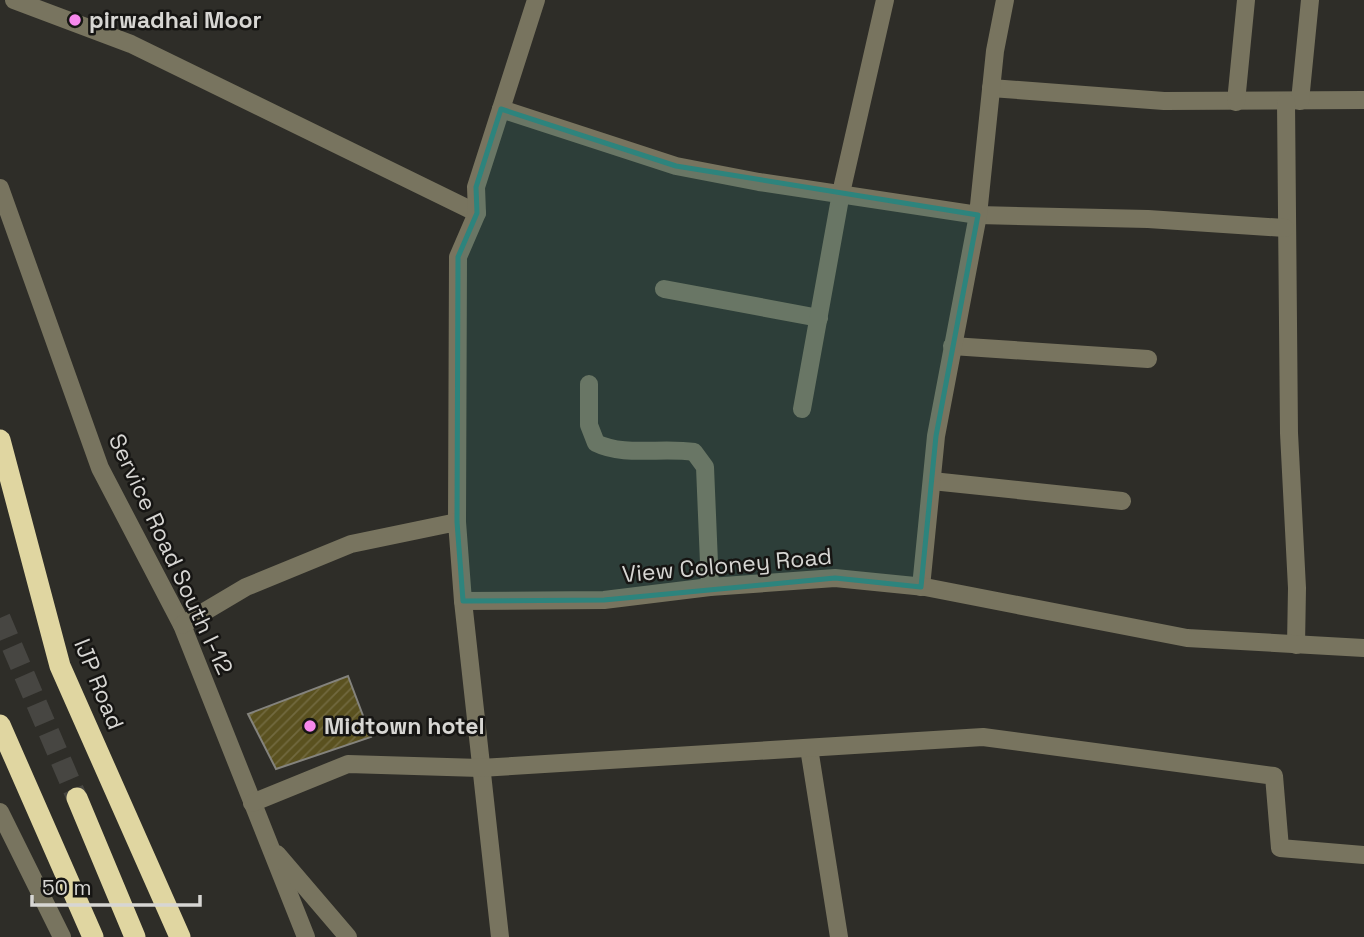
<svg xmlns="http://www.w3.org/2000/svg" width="1364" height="937" font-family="'Space Grotesk',sans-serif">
<defs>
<pattern id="building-hatch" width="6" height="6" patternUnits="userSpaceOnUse" patternTransform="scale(1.75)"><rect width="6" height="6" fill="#5a511f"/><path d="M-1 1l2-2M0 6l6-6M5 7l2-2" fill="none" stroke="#71693f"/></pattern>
</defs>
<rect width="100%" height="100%" fill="#2e2d28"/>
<!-- building -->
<polygon fill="url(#building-hatch)" stroke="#84837d" stroke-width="2" points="348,676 371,737 276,769 248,714"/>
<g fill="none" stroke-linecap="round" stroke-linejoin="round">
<!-- highway-tunnel -->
<polyline stroke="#474642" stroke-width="21" stroke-dasharray="21 10" stroke-linecap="butt" points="0,618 77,798"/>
<!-- minor -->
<g stroke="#78745f" stroke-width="18">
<polyline points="14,0 131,44 477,213"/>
<polyline points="991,88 1164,101 1364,100"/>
<polyline points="1300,101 1310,0"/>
<polyline points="1236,102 1246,0"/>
<polyline points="1286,102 1289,433 1297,588 1296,645"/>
<polyline points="501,109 676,166 759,182 978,215 1148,219 1285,228"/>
<polyline points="0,188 100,468 182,625 306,937"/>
<polyline points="664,289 819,318"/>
<polyline points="952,346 1148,359"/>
<path d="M589 384V425L596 443C624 457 662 447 694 452L705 467 710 587"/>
<polyline points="802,409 841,193 885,0"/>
<polyline points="932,481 1122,501"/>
<polyline points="457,522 458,257 477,213 476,187 536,0"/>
<polyline points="921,587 936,436 978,215 995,51 1005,0"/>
<polyline points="463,601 500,937"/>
<polyline points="182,625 246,587 351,544 457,522 463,601 604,600 710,587 835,578 925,587 1187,638 1364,648"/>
<polyline points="809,748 839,937"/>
<polyline points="252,803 348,764 480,768 983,737 1274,776 1280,848 1364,855"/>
<polyline points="0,812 62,937"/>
<polyline points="277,854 348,937"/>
</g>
<!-- highway -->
<g stroke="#e0d6a1" stroke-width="21">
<polyline points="0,440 60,666 180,937"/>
<polyline points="0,725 93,937"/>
<polyline points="77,798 135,937"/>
</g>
</g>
<!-- marked area -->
<path fill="#2d847d" fill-opacity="0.2" stroke="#2d847d" stroke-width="5" stroke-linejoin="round" d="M501 109 676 166 978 215 936 436 921 587 835 578 604 600 463 601 457 522 458 257 477 213 476 187Z"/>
<!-- markers -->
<g fill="#f788ec" stroke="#161513" stroke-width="2.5">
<circle cx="75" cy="20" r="7"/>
<circle cx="310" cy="726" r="7"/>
</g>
<g text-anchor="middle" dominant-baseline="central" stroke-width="5" stroke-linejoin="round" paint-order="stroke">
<!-- poi labels -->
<g font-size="23" font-weight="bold" fill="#d7d6d3" stroke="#161513" text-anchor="start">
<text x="89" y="20">pirwadhai Moor</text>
<text x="324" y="726">Midtown hotel</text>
</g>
<!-- street labels -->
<g font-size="23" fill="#d7d6d3" stroke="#161513">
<text transform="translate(171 554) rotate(65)">Service Road South I-12</text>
<text transform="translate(727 565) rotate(-5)">View Coloney Road</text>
<text transform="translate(99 684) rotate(68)">IJP Road</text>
</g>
</g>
<!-- scale -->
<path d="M32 895v10h168v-10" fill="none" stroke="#d7d6d3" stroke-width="3.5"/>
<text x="42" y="895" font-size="21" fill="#d7d6d3" stroke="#161513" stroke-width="5" paint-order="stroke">50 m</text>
</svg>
